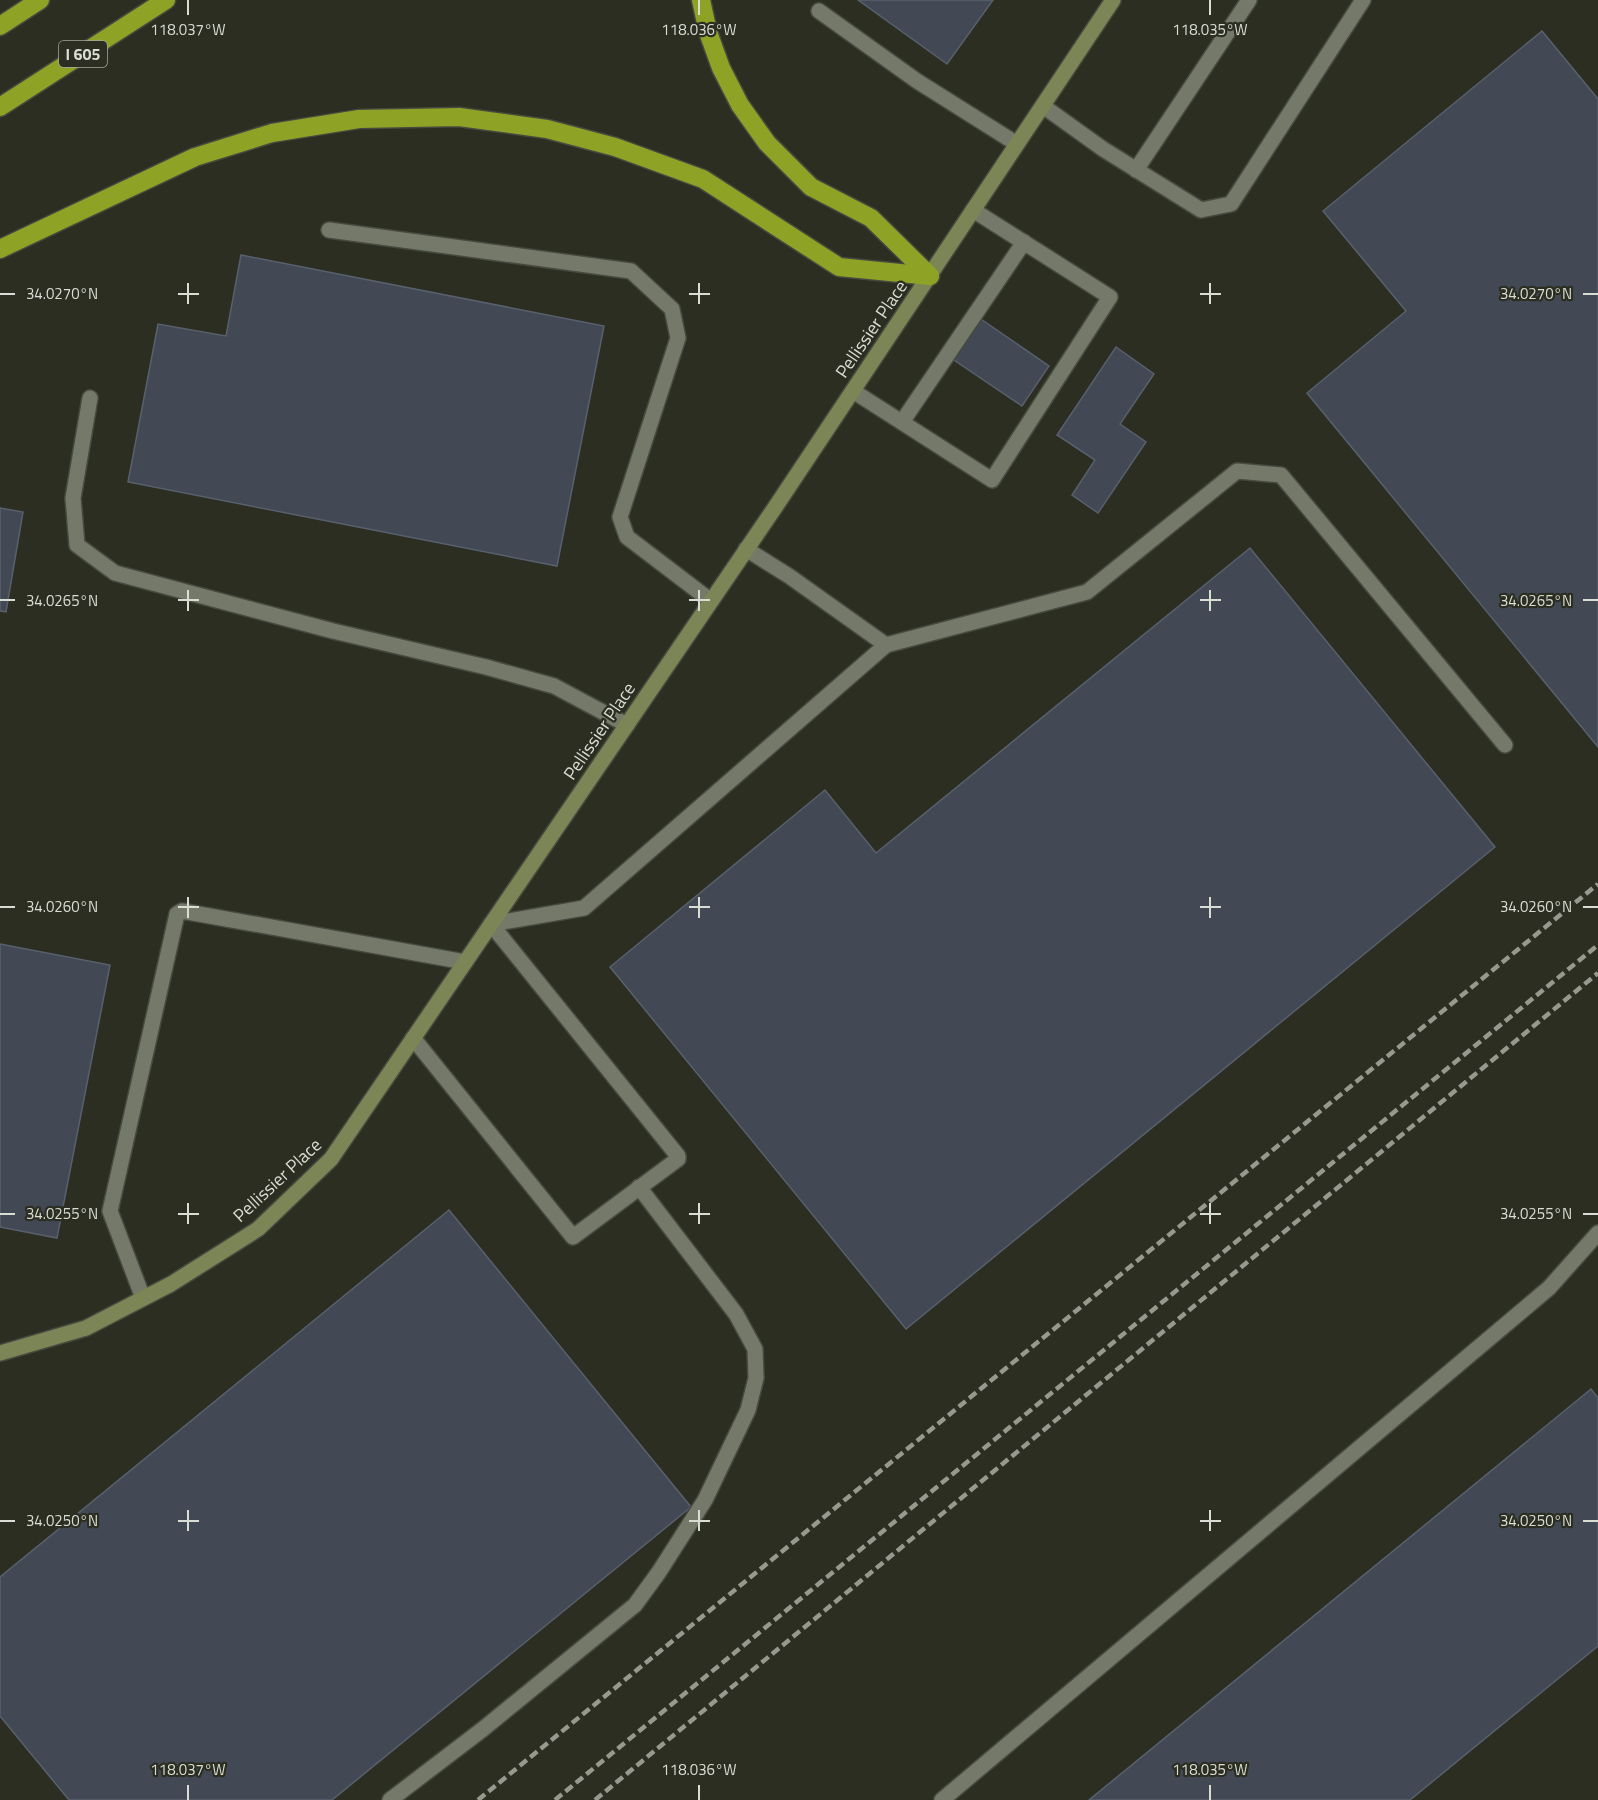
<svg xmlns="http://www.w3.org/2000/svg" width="1598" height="1800" font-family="'Titillium Web',sans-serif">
<rect width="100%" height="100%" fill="#2b2e21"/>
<!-- building -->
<g fill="#424955" stroke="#59606d" stroke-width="1.5">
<polygon points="858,0 993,0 947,64"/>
<polygon points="1542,31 1598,99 1598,747 1307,393 1406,311 1323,211"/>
<polygon points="241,255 604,326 557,566 128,482 158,324 226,336"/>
<polygon points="978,317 1049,366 1022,406 951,358"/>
<polygon points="1116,347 1154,374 1120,424 1146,442 1098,513 1072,495 1095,460 1057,435"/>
<polygon points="0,508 23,512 6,612 0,611"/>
<polygon points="1250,548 1495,847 906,1329 610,967 825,790 876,853"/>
<polygon points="0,944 110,965 57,1238 0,1227"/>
<polygon points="449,1210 691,1507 332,1800 69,1800 0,1716 0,1577"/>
<polygon points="1591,1389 1598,1398 1598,1646 1410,1800 1089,1800"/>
</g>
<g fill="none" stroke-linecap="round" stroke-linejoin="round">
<!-- lane casing -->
<g stroke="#474a3f" stroke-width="18">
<g id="lane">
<polyline points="819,11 917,81 1017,144"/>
<polyline points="1043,106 1103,149 1201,210 1231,204 1363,0"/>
<polyline points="1136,170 1249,0"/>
<polyline points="329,230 631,271 672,309 678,338 620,517 627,537 711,601"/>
<polyline points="853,391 992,480 1110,297 973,210"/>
<polyline points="90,398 73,498 77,545 115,573 333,631 486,667 554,686 627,725"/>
<polyline points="902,422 1024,242"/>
<polyline points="886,645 1087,592 1237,471 1281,475 1505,745"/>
<polyline points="413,1038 573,1237 678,1159 678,1156 491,924 584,908 886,645 789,576 746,549"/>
<polyline points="143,1298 110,1211 177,914 182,911 465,962"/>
<polyline points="390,1800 483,1729 635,1605 659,1572 705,1500 748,1410 756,1378 755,1349 736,1314 639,1187"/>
<polyline points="942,1800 1549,1288 1598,1233"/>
</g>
</g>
<!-- secondary casing -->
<g stroke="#474a3f" stroke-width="18">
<polyline id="secondary" points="0,1353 86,1328 171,1284 258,1229 331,1159 776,506 1113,0"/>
</g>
<!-- highway casing -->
<g stroke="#474a3f" stroke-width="21">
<g id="highway">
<polyline points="701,0 708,32 721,68 740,105 767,143 811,187 871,218 930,276"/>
<polyline points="0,26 40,0"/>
<polyline points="0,107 166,0"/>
<polyline points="0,249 195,157 272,133 359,119 459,117 547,129 615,147 703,179 839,267 930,276"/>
</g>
</g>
<!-- lane -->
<use href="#lane" stroke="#75796a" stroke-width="15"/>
<!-- secondary -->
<use href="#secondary" stroke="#7c8556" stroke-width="15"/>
<!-- highway -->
<use href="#highway" stroke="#8ea226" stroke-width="18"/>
<!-- rail -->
<g stroke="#96998e" stroke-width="4.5" stroke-dasharray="9 4.5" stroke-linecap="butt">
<polyline points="478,1800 1598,884"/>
<polyline points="555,1800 1598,945"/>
<polyline points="595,1800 1598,973"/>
</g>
</g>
<!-- ticks -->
<path fill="none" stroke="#daddd4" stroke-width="2" d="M188 0V15M699 0V15M1210 0V15M188 283V304M699 283V304M1210 283V304M0 294H15M178 294H199M689 294H710M1200 294H1221M1583 294H1598M188 590V611M699 590V611M1210 590V611M0 600H15M178 600H199M689 600H710M1200 600H1221M1583 600H1598M188 897V918M699 897V918M1210 897V918M0 907H15M178 907H199M689 907H710M1200 907H1221M1583 907H1598M188 1203V1224M699 1203V1224M1210 1203V1224M0 1214H15M178 1214H199M689 1214H710M1200 1214H1221M1583 1214H1598M188 1510V1531M699 1510V1531M1210 1510V1531M0 1521H15M178 1521H199M689 1521H710M1200 1521H1221M1583 1521H1598M188 1785V1800M699 1785V1800M1210 1785V1800"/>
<g text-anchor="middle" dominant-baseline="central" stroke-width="4.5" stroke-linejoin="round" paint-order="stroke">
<!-- shield labels -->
<rect fill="#2b2e21" stroke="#a6a89e" stroke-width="1.5" x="59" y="41" width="48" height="26" rx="4.5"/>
<g font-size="16" font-weight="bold" fill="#daddd4">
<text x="83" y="54">I 605</text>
</g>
<!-- street labels -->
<g font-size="18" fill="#daddd4" stroke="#2b2e21">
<text transform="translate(871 329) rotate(-56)">Pellissier Place</text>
<text transform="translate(599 731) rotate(-56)">Pellissier Place</text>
<text transform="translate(277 1180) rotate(-43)">Pellissier Place</text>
</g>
</g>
<g font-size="15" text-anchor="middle" fill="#daddd4" stroke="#2b2e21" stroke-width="4.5" stroke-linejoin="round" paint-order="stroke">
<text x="188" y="35">118.037°W</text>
<text x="699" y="35">118.036°W</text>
<text x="1210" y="35">118.035°W</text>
<text x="62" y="299">34.0270°N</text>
<text x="1536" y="299">34.0270°N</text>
<text x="62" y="606">34.0265°N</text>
<text x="1536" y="606">34.0265°N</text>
<text x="62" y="912">34.0260°N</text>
<text x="1536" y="912">34.0260°N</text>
<text x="62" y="1219">34.0255°N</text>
<text x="1536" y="1219">34.0255°N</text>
<text x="62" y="1526">34.0250°N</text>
<text x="1536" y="1526">34.0250°N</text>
<text x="188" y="1775">118.037°W</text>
<text x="699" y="1775">118.036°W</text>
<text x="1210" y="1775">118.035°W</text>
</g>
</svg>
